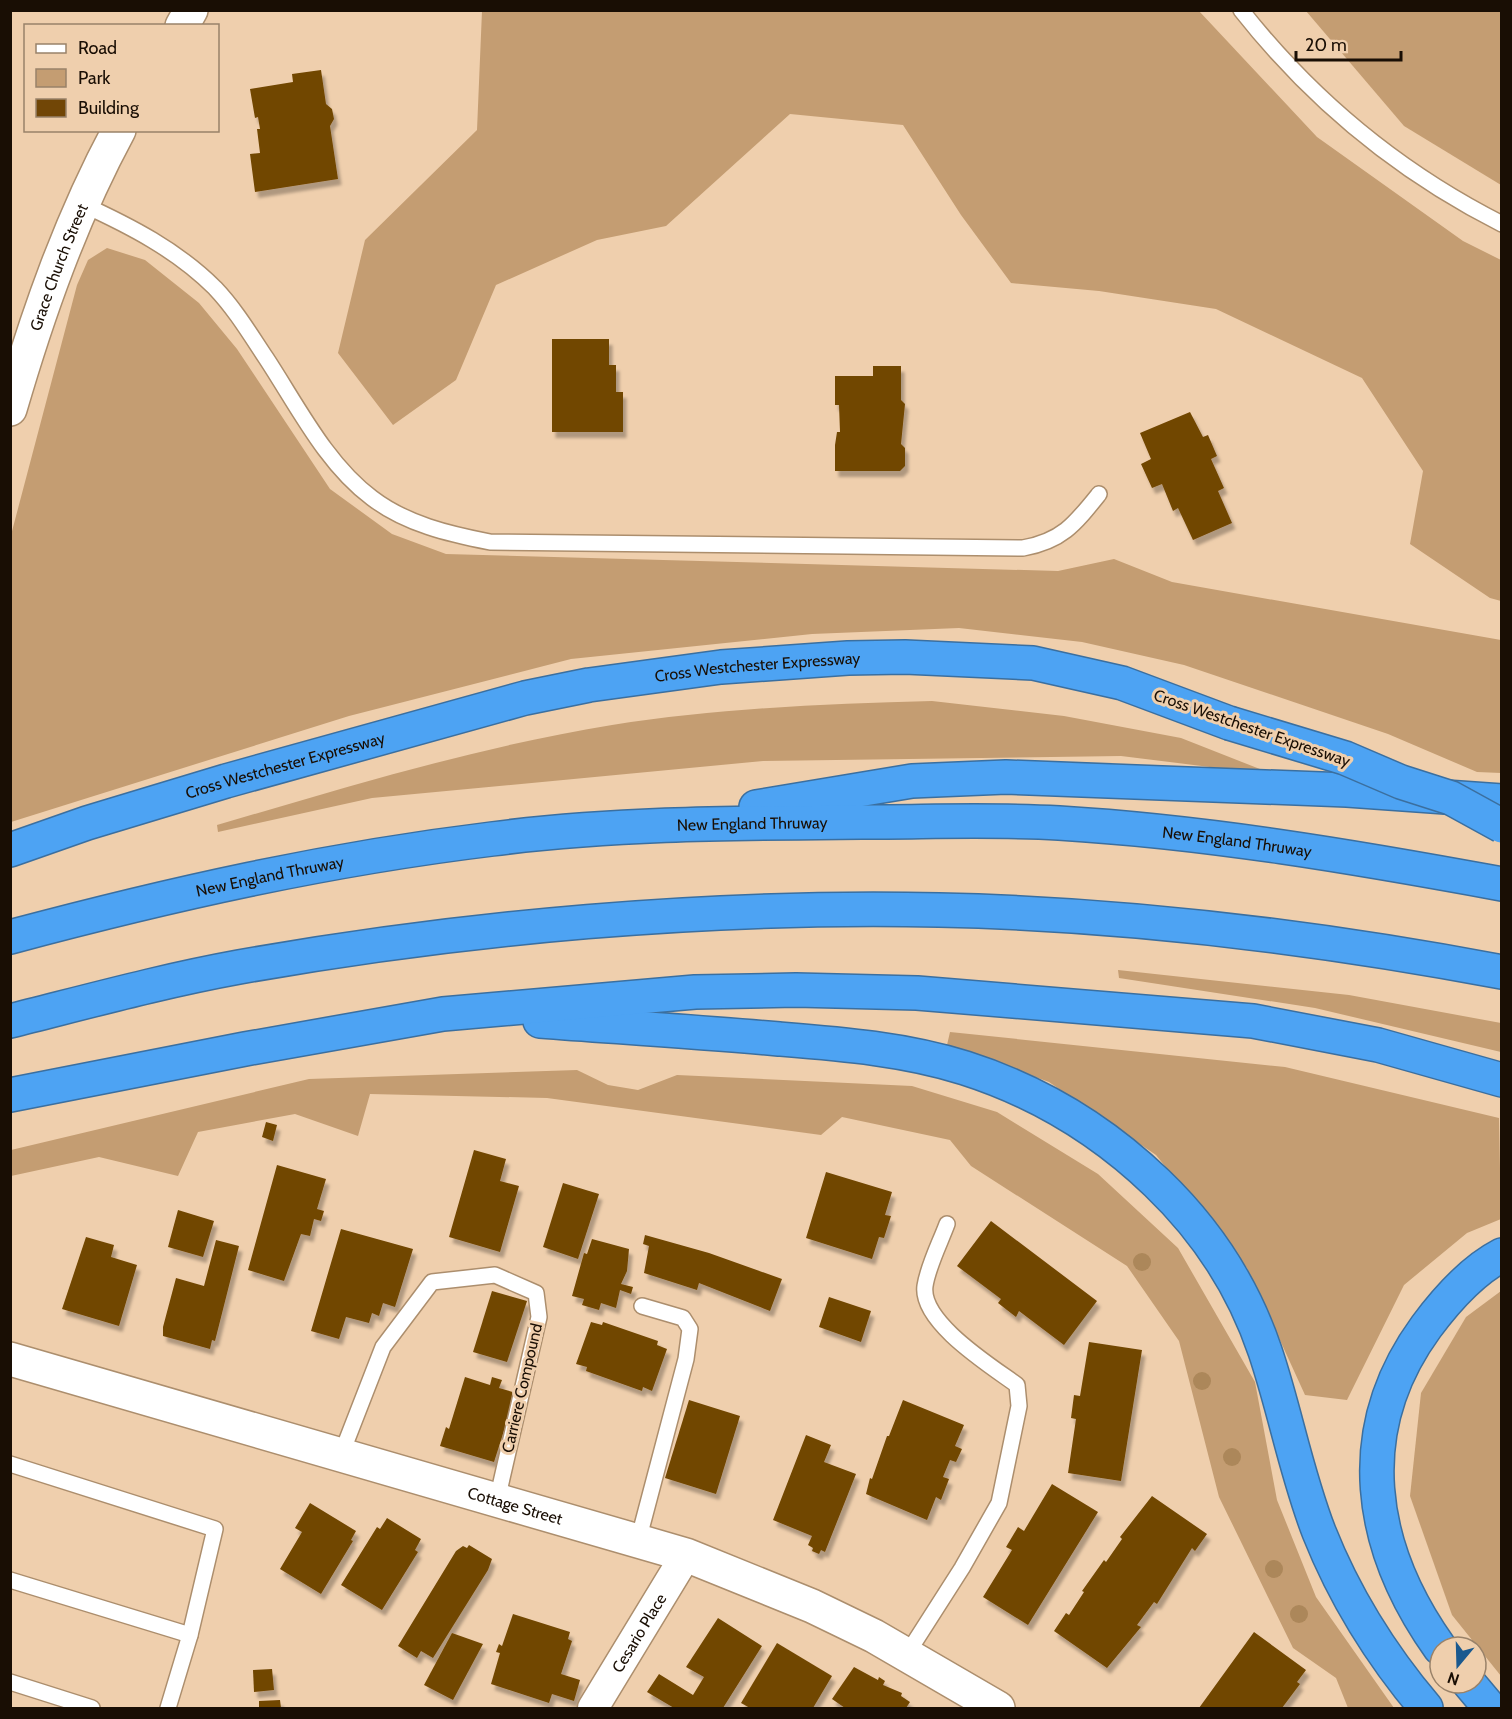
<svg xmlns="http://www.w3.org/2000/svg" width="1512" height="1719" font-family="Cabin,sans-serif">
<defs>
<filter id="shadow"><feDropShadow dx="3.5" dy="6" stdDeviation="1.5" flood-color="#0004"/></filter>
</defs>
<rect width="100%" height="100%" fill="#efcfad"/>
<!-- green -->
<g fill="#c49d72">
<polygon points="482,11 1199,11 1317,137 1463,241 1501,260 1501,601 1490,598 1410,544 1423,471 1362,378 1216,309 1099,291 1011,283 961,215 903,125 790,114 666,226 597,240 496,285 456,380 393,425 338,353 365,240 477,130"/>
<polygon points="1306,11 1501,11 1501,185 1404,126"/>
<polygon points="107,248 145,260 199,303 237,349 330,489 392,534 446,554 1058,571 1114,559 1172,582 1501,640 1501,773 1477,772 1388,734 1184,665 1082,642 959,628 812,634 571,659 349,716 11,822 11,535 77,285 88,260"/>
<path d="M932 701 1064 716 1181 738 1275 775 1121 756 763 761 372 798 218 832 217 825C347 787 477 747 612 725 718 708 825 704 932 701Z"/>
<polygon points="1118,970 1349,995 1501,1023 1501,1052 1315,1008 1119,978"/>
<polygon points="950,1032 1285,1067 1499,1118 1501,1219 1467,1233 1404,1285 1347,1400 1305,1395 1247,1268 1156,1155 1049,1082 947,1045"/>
<polygon points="577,1070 608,1085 638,1090 677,1075 912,1086 997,1112 1098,1174 1178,1248 1255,1382 1277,1500 1316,1597 1394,1708 1348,1708 1336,1678 1293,1648 1219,1497 1179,1341 1127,1266 971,1166 950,1140 842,1117 821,1135 547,1098 370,1094 358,1136 295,1114 198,1132 178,1176 99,1157 11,1176 11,1150 309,1079"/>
<polygon points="1501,1291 1501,1676 1452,1615 1410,1496 1421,1393 1466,1317"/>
</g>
<!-- building -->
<g fill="#714606" filter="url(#shadow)">
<polygon points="321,70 326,104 332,109 334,119 330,126 338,179 255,192 250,154 260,153 257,129 260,129 258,117 255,118 250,89 293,82 292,74"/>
<polygon points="552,339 609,339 609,365 616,365 616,392 623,392 623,432 552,432"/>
<polygon points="873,366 901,366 901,400 905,404 901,444 905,448 905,466 900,471 835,471 835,445 837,432 840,432 839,405 835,405 835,376 873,376"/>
<polygon points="1190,412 1203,437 1208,435 1217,456 1211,459 1224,488 1218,491 1232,523 1193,540 1178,508 1173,511 1162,484 1152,488 1141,464 1151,459 1140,433"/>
<polygon points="266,1122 277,1125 273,1141 262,1137"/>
<polygon points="474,1150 506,1159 500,1181 519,1186 500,1252 449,1237"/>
<polygon points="277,1165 326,1179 317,1209 324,1211 321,1221 314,1219 310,1236 301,1234 284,1281 248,1270"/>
<polygon points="826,1172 892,1192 885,1215 891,1216 884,1238 879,1237 872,1259 806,1238"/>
<polygon points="563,1183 599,1194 578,1259 543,1247"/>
<polygon points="178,1210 214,1221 203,1257 168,1247"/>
<polygon points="991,1221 1097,1301 1064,1345 1019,1311 1016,1317 998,1303 1001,1299 957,1266"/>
<polygon points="341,1229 413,1249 395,1307 383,1303 379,1316 372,1313 369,1323 346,1317 339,1339 311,1331"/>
<polygon points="645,1235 709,1253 782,1279 770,1311 699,1283 697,1290 644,1273 649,1246 643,1244"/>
<polygon points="86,1237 114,1245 111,1257 137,1265 119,1326 62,1309"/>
<polygon points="592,1239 629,1249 627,1271 621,1284 633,1287 631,1294 620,1290 616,1308 601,1303 599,1310 582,1305 584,1299 572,1296 584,1253 587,1254"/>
<polygon points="216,1240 239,1246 215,1341 212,1340 210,1349 163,1336 163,1327 176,1278 204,1286"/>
<polygon points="492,1291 527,1301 507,1362 473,1352"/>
<polygon points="829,1297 871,1311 861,1342 819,1327"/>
<polygon points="591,1322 602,1325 603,1322 658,1341 657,1345 667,1349 652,1391 643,1387 642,1391 586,1371 587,1367 576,1364"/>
<polygon points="1089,1342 1142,1350 1121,1481 1068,1473 1076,1419 1071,1418 1074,1395 1080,1396"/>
<polygon points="465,1377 490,1385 492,1377 502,1380 499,1388 516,1393 494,1462 440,1446 446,1427 449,1429"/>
<polygon points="689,1400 740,1416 716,1494 665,1478"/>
<polygon points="903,1400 964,1425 955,1446 962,1449 956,1462 950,1460 943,1477 949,1479 941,1500 936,1497 927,1520 866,1494 870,1478 872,1479 887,1436 889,1436"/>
<polygon points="806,1435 831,1445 824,1462 856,1474 825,1552 821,1550 819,1554 812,1551 813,1548 808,1545 812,1536 773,1520"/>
<polygon points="1052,1484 1098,1512 1028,1625 983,1597 1012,1550 1006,1547 1018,1527 1024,1531"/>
<polygon points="1152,1496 1207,1534 1195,1551 1192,1548 1157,1604 1154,1602 1137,1625 1141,1627 1107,1668 1054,1631 1066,1613 1069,1615 1084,1592 1082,1591 1104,1560 1106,1562 1122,1539 1120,1537"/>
<polygon points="310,1503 356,1531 351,1540 353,1541 321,1594 280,1569 302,1532 295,1528"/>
<polygon points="387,1518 421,1539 415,1550 418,1552 382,1610 341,1585 377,1527 380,1529"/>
<polygon points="469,1545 492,1559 488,1570 433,1658 421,1651 417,1658 398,1646 456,1551 463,1546 467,1548"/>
<polygon points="513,1614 570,1632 568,1639 572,1641 561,1674 580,1680 574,1701 552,1694 549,1703 491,1684 500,1653 496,1652 499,1644 502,1646"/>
<polygon points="718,1618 762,1646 723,1708 674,1708 647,1692 659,1674 693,1695 704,1677 686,1667"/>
<polygon points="1254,1632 1306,1670 1297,1682 1300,1684 1282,1708 1199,1708"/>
<polygon points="452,1633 483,1644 453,1700 424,1685"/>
<polygon points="777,1643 832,1676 813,1708 750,1708 741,1703"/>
<polygon points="854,1667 878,1680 879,1677 885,1681 883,1685 902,1693 901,1696 910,1702 906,1708 845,1708 832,1699"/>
<polygon points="272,1669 274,1690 254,1692 253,1670"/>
<polygon points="280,1700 281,1708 259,1708 259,1701"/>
</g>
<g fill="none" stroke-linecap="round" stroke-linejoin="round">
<!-- service casing -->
<g stroke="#ac8e6d" stroke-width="18">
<g id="service">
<path d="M1241 10C1312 100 1399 172 1502 224"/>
<path d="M82 204C130 226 177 250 215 288 235 309 250 334 266 358 297 405 326 464 372 498 406 524 449 534 490 542L1023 548C1062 541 1075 524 1099 494"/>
<polyline points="341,1455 383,1347 432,1282 495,1275 536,1293 539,1317 497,1500"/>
<polyline points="10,1464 215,1529 190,1635 168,1708"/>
<polyline points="638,1541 686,1359 690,1329 683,1318 642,1306"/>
<polyline points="10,1580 190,1635"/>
<path d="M907 1654 962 1568 999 1503 1019 1406 1017 1385C991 1366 920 1322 925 1286 928 1266 940 1243 947 1224"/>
<polyline points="10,1682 92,1708"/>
</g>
</g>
<!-- minor casing -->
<g stroke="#ac8e6d" stroke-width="33">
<g id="minor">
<path id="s1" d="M593 1708 686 1555"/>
</g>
</g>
<!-- tertiary casing -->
<g stroke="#ac8e6d" stroke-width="36">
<g id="tertiary">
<polyline points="182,26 191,10"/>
<path id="s2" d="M10 409C38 313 71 219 119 130"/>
<path id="s3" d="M10 1359 686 1555 812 1606 874 1636 998 1708"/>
</g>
</g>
<!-- motorway casing -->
<g stroke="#3b6f9f" stroke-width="36">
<g id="motorway">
<polyline points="756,807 912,781 1006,777 1347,790 1502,801"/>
<path id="s4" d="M10 850 87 823 226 781 525 698 589 685 721 667 848 658 905 657 1033 663 1122 683 1229 723"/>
<path id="s5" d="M10 937C171 894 327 859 492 839 614 823 739 823 862 822 928 822 994 819 1059 823 1208 832 1355 857 1502 884"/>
<path d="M10 1021C86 1002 162 981 239 967 465 927 709 905 939 910 1127 914 1316 937 1502 972"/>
<path d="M540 1021C620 1027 699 1032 779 1039 841 1044 905 1049 965 1068 1037 1091 1103 1131 1157 1183 1206 1230 1243 1286 1265 1351 1285 1410 1296 1473 1319 1532 1344 1595 1382 1656 1426 1708"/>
<polyline points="10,1095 245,1049 443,1014 695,992 796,990 917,993 1253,1021 1378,1045 1502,1080"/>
<path d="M1440 1648C1368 1547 1350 1431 1426 1327 1446 1300 1471 1271 1502 1255"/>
<polyline points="1469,1683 1490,1708"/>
</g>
</g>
<!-- service -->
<use href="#service" stroke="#fff" stroke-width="15"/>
<!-- minor -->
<use href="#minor" stroke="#fff" stroke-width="30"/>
<!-- tertiary -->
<use href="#tertiary" stroke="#fff" stroke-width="33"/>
<!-- motorway -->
<use href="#motorway" stroke="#4da3f3" stroke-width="33"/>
<!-- motorway-bridge casing -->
<g stroke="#3b6f9f" stroke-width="36" stroke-linecap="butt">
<polyline id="motorway-bridge" points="1229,723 1345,758 1401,782 1451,798 1502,826"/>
</g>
<!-- motorway-bridge -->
<use href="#motorway-bridge" stroke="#4da3f3" stroke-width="33"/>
</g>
<!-- trees -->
<g fill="#ac875a">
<circle cx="1142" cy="1262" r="9"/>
<circle cx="1202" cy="1381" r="9"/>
<circle cx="1232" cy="1457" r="9"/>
<circle cx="1274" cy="1569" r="9"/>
<circle cx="1299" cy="1614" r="9"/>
</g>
<g text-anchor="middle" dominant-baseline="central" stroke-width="6" stroke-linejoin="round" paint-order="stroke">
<!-- street labels -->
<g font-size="16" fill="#190e04" stroke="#efcfad">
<text stroke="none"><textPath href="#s2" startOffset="150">Grace Church Street</textPath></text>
<text stroke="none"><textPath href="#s4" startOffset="772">Cross Westchester Expressway</textPath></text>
<text transform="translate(1252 728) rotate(19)">Cross Westchester Expressway</text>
<text stroke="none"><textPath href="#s4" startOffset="288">Cross Westchester Expressway</textPath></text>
<text stroke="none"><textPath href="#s5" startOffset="753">New England Thruway</textPath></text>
<text stroke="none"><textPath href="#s5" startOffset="1239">New England Thruway</textPath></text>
<text stroke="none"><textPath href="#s5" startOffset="267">New England Thruway</textPath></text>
<text transform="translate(522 1388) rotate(-77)">Carriere Compound</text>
<text stroke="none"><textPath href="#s3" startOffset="526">Cottage Street</textPath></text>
<text stroke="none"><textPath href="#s1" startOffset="88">Cesario Place</textPath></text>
</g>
</g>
<!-- border -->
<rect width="1512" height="1719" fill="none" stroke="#190e04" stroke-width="24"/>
<!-- legend -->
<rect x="24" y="24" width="195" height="108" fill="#efcfad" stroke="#998269" stroke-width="1.5"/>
<rect x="36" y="44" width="30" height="9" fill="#ffffff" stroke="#998269" stroke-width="1.5"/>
<text x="78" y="54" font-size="18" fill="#190e04">Road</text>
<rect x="36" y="69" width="30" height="18" fill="#c49d72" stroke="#998269" stroke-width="1.5"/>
<text x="78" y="84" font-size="18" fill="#190e04">Park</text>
<rect x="36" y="99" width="30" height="18" fill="#714606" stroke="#998269" stroke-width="1.5"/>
<text x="78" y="114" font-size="18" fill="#190e04">Building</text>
<!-- north arrow -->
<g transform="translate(1458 1665) rotate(199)"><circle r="28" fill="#efcfad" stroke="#998269" stroke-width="1.5"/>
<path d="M0-4.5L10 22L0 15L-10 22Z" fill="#1a598f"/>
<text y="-9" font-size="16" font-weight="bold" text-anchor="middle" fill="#190e04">N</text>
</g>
<!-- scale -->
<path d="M1296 51v9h105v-9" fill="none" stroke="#190e04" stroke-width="3"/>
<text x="1305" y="51" font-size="18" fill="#190e04" stroke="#efcfad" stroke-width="4.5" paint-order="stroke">20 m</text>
</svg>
